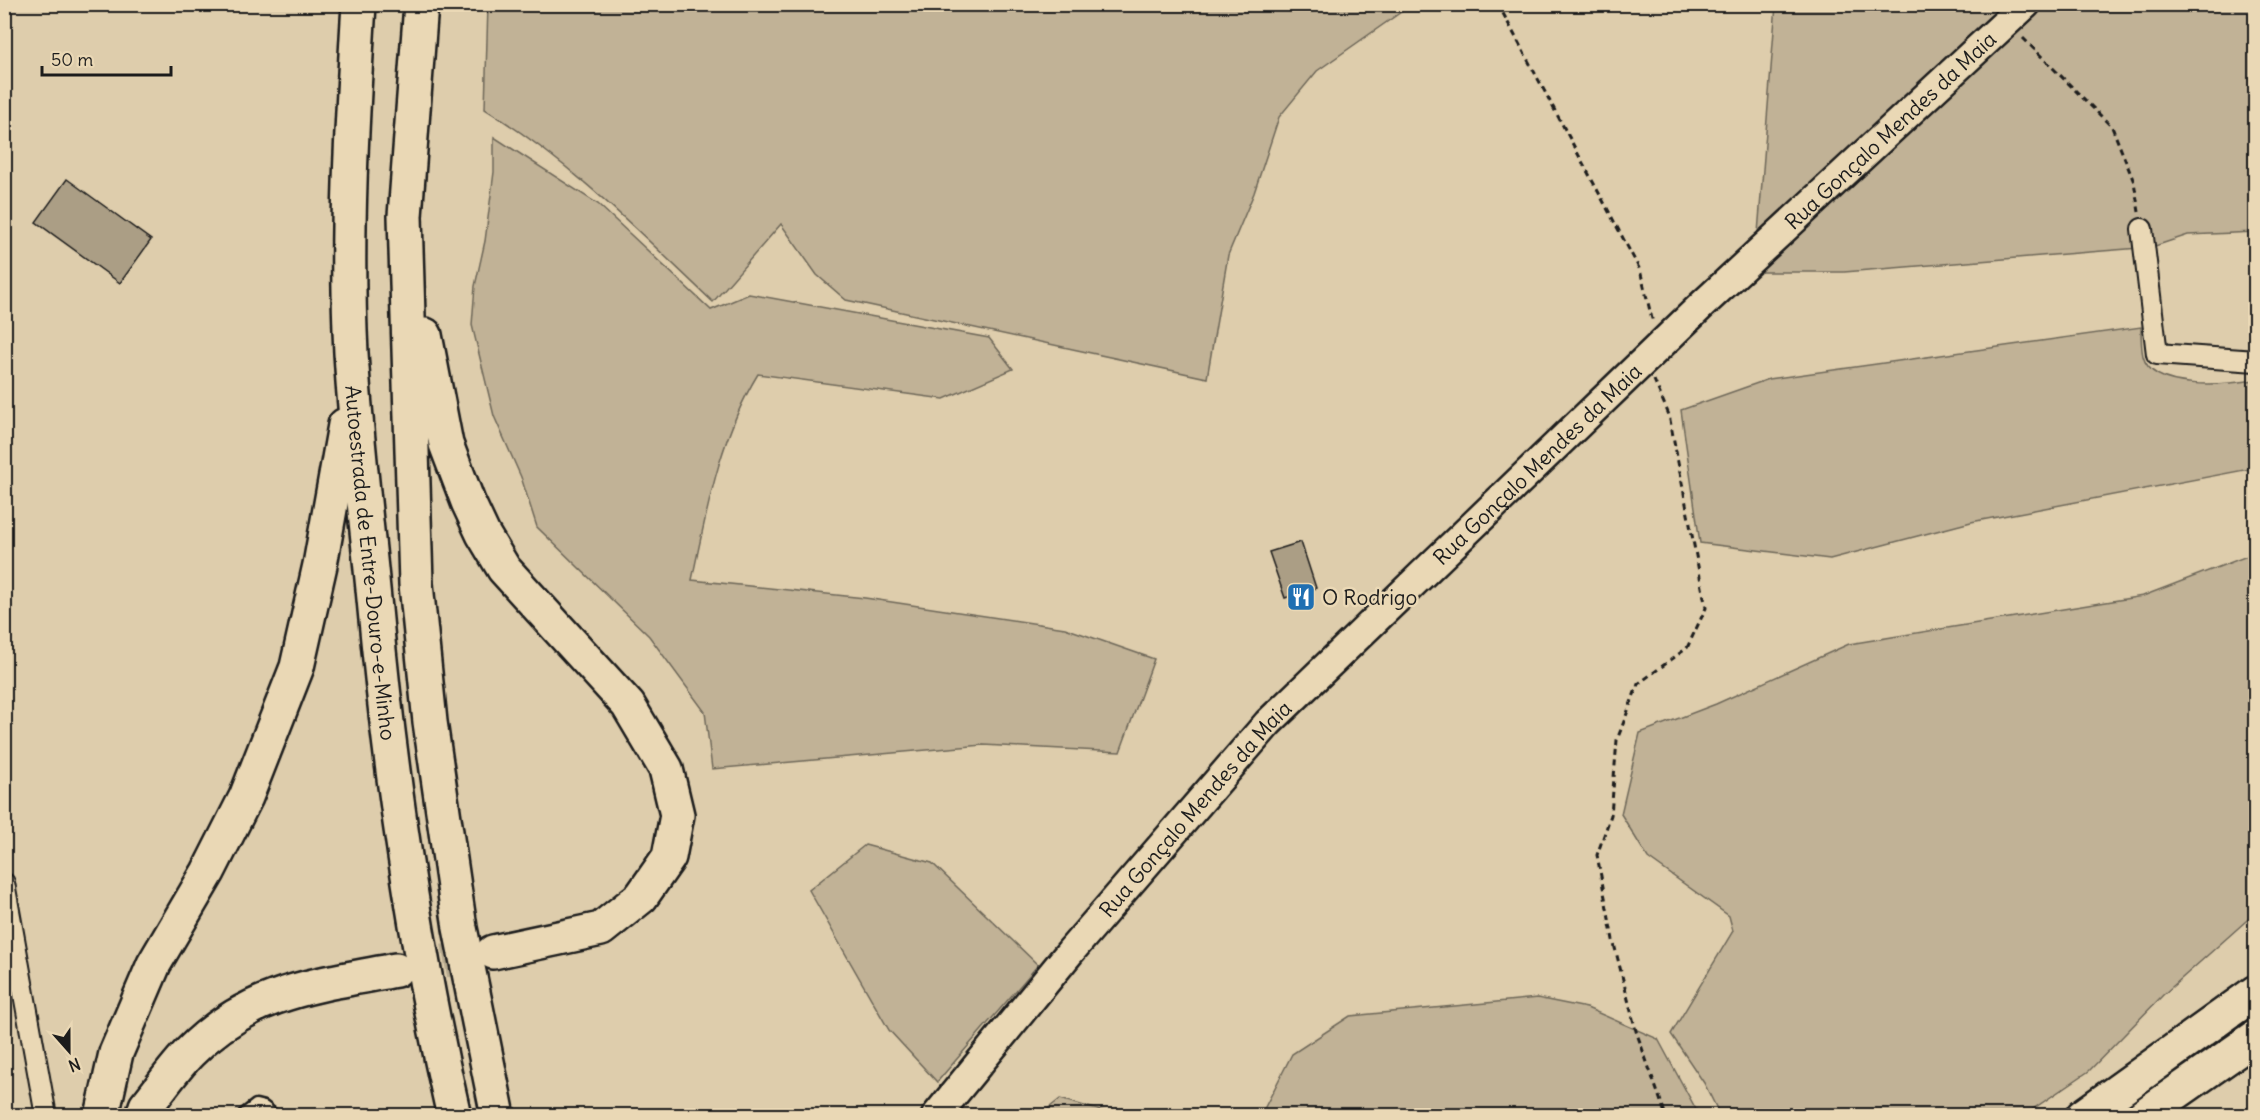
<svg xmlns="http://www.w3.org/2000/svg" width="2260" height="1120" font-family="Delius,sans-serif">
<rect width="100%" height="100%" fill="#decdac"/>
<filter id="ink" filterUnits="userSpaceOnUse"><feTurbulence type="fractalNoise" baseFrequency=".0167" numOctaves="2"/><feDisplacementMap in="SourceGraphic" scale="12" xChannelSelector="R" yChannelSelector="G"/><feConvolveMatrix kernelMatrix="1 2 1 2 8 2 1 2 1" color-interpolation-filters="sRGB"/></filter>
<g filter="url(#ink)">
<!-- green -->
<g fill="#c1b296" stroke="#6e6759" stroke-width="1.5">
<path d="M488 5V4L1411 5 1317 71 1279 117 1254 193 1228 255 1207 378 846 300 817 275 781 224 713 302C641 234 570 161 485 109Z"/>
<polygon points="1776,5 2010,5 1758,233"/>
<polygon points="2041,5 2255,5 2255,232 2188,235 2152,247 1844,272 1760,272"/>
<path d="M494 137 598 204 711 310 749 294 989 338 1013 369 944 399 758 374C720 436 707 509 692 580L865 598 1065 628 1154 659 1120 752 983 745 712 769 705 712 649 636 537 527 521 477 494 416 472 325 475 286 485 241 494 172Z"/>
<path d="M2141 327C2141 336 2141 347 2143 356 2152 393 2228 384 2255 380V468L1971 522 1830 559 1700 543 1681 410 1769 379Z"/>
<polygon points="2255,553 2255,913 2163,995 2089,1071 2024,1115 1720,1115 1704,1083 1671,1034 1733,931 1729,916 1648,858 1621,814 1640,733 1716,704 1849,644 2143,596"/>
<polygon points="865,845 932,863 1038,965 937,1082 889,1030 809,890"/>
<polygon points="1537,998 1587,1008 1658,1039 1699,1115 1261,1115 1292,1054 1350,1016"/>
<polygon points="1060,1099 1116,1115 1040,1115"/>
</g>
<!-- building -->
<g fill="#ab9e85" stroke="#1c1c1c" stroke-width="1.5">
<polygon points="67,179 151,240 120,283 36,222"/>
<polygon points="1301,542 1316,588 1285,598 1269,552"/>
</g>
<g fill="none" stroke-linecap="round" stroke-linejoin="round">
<!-- highway-tunnel -->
<polyline stroke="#b7aa8f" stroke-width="33" stroke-dasharray="33 16" stroke-linecap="butt" points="396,970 493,952"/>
<!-- lane casing -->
<g stroke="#1c1c1c" stroke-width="15">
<polyline id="lane" points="242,1116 256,1105 264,1107 275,1116"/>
</g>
<!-- street casing -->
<g stroke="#1c1c1c" stroke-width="24">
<g id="street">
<polyline points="2142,229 2157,354 2256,361"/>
<polyline points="4,883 46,1116"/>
</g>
</g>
<!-- secondary casing -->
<g stroke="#1c1c1c" stroke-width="33">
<g id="secondary">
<path id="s1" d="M936 1116 1070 952 1268 723 1702 305 2026 4"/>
</g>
</g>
<!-- highway casing -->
<g stroke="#1c1c1c" stroke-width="38">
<g id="highway">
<path id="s2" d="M359 4C352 120 345 237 351 353 356 435 366 517 374 599 390 773 415 946 454 1116"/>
<polyline points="421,4 405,216 416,584 430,722 460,928 498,1116"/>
<polyline points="425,335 446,444 468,502 483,534 504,569 628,705 666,769 677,815 669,857 641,897 601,929 493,952"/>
<polyline points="102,1116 116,1053 154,964 208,872 246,797 297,667 320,565 345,425"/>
<path d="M143 1116 146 1106C160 1089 174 1068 190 1052 250 991 316 985 396 970"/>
<polyline points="2083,1116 2256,992"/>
<polyline points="2143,1116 2256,1037"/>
</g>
</g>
<!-- path -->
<g stroke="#1c1c1c" stroke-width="3" stroke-dasharray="6 4.5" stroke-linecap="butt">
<polyline points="1498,4 1640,270 1653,323"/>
<polyline points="2023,38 2112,127 2134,182 2139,212"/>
<polyline points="1654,380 1669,415 1706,608 1687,648 1638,684 1617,740 1611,815 1597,855 1613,940 1636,1031 1666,1116"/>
</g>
<!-- lane -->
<use href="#lane" stroke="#ead8b5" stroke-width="10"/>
<!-- street -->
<use href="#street" stroke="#ead8b5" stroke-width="20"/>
<!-- secondary -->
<use href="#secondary" stroke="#ead8b5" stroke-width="28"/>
<!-- highway -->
<use href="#highway" stroke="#ead8b5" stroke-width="33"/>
</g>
</g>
<!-- icons -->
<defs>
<g id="restaurant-square" transform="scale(1.5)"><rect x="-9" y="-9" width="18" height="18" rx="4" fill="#1f6fb2" stroke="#ead8b5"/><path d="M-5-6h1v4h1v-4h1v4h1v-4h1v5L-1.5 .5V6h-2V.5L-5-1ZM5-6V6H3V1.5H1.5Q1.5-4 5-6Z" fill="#fff"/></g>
</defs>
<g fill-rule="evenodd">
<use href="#restaurant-square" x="1301" y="597"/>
</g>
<g text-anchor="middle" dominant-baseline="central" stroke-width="5" stroke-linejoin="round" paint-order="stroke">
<!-- street labels -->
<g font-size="21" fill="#1c1c1c" stroke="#ead8b5">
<text stroke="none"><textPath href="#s1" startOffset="1374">Rua Gonçalo Mendes da Maia</textPath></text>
<text stroke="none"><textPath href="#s1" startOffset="888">Rua Gonçalo Mendes da Maia</textPath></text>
<text stroke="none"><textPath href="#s2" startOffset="560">Autoestrada de Entre-Douro-e-Minho</textPath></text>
<text stroke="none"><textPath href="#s1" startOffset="402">Rua Gonçalo Mendes da Maia</textPath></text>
</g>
<!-- poi labels -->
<g font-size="21" fill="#1c1c1c" stroke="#ead8b5" text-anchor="start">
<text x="1322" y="597">O Rodrigo</text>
</g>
</g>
<!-- margin -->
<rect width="2260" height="1120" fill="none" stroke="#ead8b5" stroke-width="24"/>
<rect x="12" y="12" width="2236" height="1096" fill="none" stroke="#1c1c1c" stroke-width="2" filter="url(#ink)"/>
<!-- north arrow -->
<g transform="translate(69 1051) rotate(159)" stroke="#ead8b5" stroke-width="4.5" paint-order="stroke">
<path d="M0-4.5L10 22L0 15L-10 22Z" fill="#1c1c1c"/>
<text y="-9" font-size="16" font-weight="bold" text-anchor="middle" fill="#1c1c1c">N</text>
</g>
<!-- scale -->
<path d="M42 66v9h129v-9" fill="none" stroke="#1c1c1c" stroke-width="3"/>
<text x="51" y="66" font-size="18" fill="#1c1c1c" stroke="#ead8b5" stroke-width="4.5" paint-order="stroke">50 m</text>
</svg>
